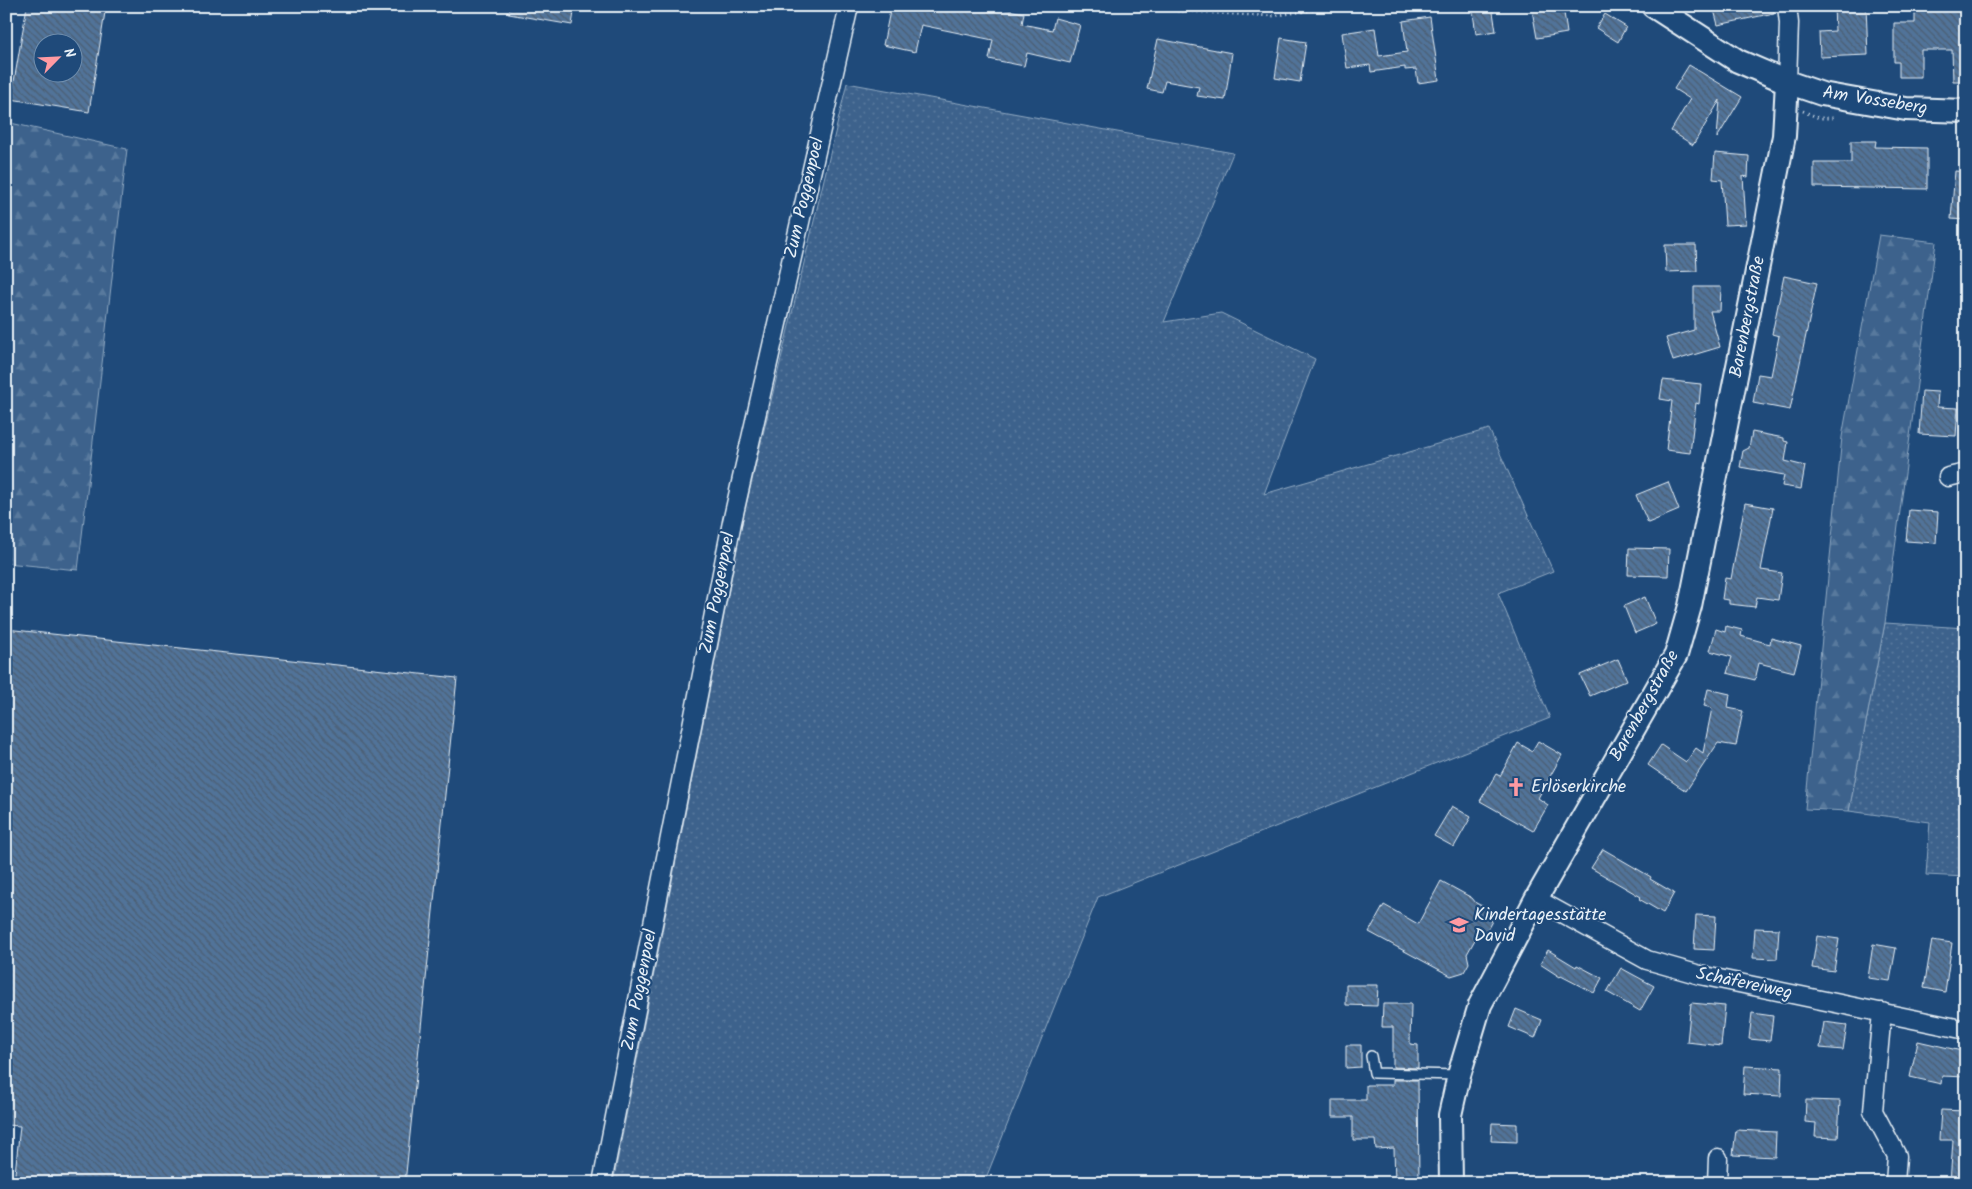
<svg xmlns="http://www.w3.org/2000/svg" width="1972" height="1189" font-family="Kalam,sans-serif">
<defs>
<pattern id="grass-dots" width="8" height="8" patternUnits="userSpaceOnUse" patternTransform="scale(1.25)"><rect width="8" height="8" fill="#3c628c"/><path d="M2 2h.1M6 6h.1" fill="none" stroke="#58799d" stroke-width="1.8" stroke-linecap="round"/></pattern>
<pattern id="forest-firs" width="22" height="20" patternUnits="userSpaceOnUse" patternTransform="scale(1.25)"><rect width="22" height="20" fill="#3c628c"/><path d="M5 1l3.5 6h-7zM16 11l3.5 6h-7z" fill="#58799d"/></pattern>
<pattern id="building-back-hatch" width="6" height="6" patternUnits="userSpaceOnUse" patternTransform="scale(1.25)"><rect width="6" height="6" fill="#517399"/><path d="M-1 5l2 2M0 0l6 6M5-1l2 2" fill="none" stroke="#4c5e72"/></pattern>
</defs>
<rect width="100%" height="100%" fill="#1f4a7a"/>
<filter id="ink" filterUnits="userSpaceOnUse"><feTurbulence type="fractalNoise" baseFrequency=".02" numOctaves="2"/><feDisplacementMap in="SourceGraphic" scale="10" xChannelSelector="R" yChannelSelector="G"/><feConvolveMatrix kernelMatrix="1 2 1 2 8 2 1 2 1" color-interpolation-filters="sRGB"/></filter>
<g filter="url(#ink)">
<!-- grass -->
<g fill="url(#grass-dots)" stroke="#92aac2">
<polygon points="847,83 1233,153 1164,322 1221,313 1315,359 1264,494 1489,429 1553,571 1498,593 1550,718 1098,897 984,1183 613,1183 743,518"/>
<polygon points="1885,623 1966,628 1966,877 1926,875 1930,822 1849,811"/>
</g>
<!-- forest -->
<g fill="url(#forest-firs)" stroke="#92aac2">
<polygon points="6,122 127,149 78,570 6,563"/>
<polygon points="1879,235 1936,242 1885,623 1849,811 1805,809 1842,437"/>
</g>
<!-- building -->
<g fill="url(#building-back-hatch)" stroke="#e8f1f8" fill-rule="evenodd">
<path d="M27 6H106L89 112 11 99ZM42 42H72V72H42Z"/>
<polygon points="510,6 575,6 572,25 509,14"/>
<polygon points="891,6 987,6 1024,13 1022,24 1052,30 1055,18 1080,25 1070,63 1027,53 1024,66 989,59 993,40 921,25 915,52 883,45"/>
<polygon points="1472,6 1492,6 1496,31 1476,34"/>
<polygon points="1535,6 1563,6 1567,33 1537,38 1532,10 1536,10"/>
<polygon points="1713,6 1773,6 1774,13 1718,25"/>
<polygon points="1834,6 1866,6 1868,55 1820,57 1819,32 1835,31"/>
<polygon points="1945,6 1966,6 1966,81 1953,81 1952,50 1921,50 1921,77 1899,77 1899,62 1894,62 1894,23 1915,23 1915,10 1945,10"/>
<polygon points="1605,14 1626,27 1618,42 1596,28"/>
<polygon points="1430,17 1439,80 1418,83 1416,69 1405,70 1405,67 1371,72 1370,65 1347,68 1342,33 1375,28 1379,56 1407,52 1403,21"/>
<polygon points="1281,38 1306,42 1300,82 1275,78"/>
<polygon points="1158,39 1232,53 1225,100 1197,96 1199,87 1165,81 1162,92 1147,89"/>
<polygon points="1689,65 1742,97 1717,138 1720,100 1693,145 1671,131 1690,99 1674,89"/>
<polygon points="1851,141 1876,141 1875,147 1927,148 1927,189 1814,187 1814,163 1851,163"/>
<polygon points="1715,153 1749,156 1748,177 1743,176 1746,224 1725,225 1722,180 1713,179"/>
<polygon points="1955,171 1966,172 1966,220 1951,219"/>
<polygon points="1665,245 1696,245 1697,271 1666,272"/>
<polygon points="1784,276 1817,283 1790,410 1753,403 1758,374 1771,376 1779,336 1772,334"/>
<polygon points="1694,287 1721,287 1720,311 1710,311 1720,347 1673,361 1666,338 1694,330"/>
<polygon points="1663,380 1701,384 1699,404 1696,403 1690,453 1666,450 1672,401 1660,399"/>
<polygon points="1922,391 1938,392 1937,407 1958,408 1956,436 1919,434"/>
<polygon points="1752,432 1784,438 1784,441 1788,442 1785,461 1805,466 1801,489 1782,486 1784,475 1740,467 1743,451 1749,448"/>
<polygon points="1668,482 1679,510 1648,523 1636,495"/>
<polygon points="1745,503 1773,508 1761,570 1782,573 1778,600 1757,597 1755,607 1729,604 1729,600 1722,599 1725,578 1731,579"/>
<polygon points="1909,510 1938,512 1936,543 1906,541"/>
<polygon points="1629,548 1669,549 1668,576 1628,575"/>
<polygon points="1645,597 1656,624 1635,633 1624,606"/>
<polygon points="1726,626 1742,630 1741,636 1770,644 1771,638 1801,646 1794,672 1759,663 1755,680 1727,673 1732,657 1710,651 1716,629 1725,632"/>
<polygon points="6,629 457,678 405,1183 14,1183 20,1126 6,1125"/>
<polygon points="1618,659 1627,680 1590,696 1580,675"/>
<polygon points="1708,689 1730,694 1728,708 1743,711 1736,746 1718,743 1686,791 1648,765 1661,745 1686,762 1696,748 1703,753 1712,708 1704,706"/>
<polygon points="1538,741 1562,755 1538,798 1548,805 1533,831 1480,801 1496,774 1500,776 1518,743 1532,751"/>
<polygon points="1452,806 1471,817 1454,847 1434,836"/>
<polygon points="1603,849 1651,877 1650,879 1674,893 1663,913 1639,899 1641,897 1591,868"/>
<polygon points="1441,881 1472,898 1476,903 1488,909 1492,921 1485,934 1477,936 1467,954 1469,963 1464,972 1451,976 1369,932 1384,905 1418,924"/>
<polygon points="1696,915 1716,916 1714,950 1694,949"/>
<polygon points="1755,928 1779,929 1777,959 1753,958"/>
<polygon points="1817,936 1839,939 1834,971 1812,968"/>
<polygon points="1932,940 1952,943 1945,992 1924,988"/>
<polygon points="1873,944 1896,948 1890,981 1868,978"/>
<polygon points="1548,950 1576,967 1577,965 1602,978 1594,993 1561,976 1560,977 1540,964"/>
<polygon points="1621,968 1654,986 1640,1011 1607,992"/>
<polygon points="1346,985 1378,985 1377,1006 1346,1005"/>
<polygon points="1691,1003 1725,1006 1721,1046 1687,1042"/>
<polygon points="1383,1004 1411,1004 1410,1044 1418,1045 1418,1068 1393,1067 1393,1027 1382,1027"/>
<polygon points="1516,1009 1542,1020 1535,1038 1509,1027"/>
<polygon points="1752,1013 1773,1016 1770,1041 1749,1039"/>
<polygon points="1824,1022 1847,1025 1843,1050 1820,1048"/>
<polygon points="1918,1041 1966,1052 1966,1077 1942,1076 1941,1084 1910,1077"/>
<polygon points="1346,1045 1361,1045 1361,1067 1346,1068"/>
<polygon points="1745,1066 1782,1068 1781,1096 1743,1094"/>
<polygon points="1393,1080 1418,1080 1419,1183 1395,1183 1394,1148 1376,1149 1375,1140 1353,1140 1353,1117 1332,1117 1332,1100 1366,1100 1366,1085 1393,1085"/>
<polygon points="1806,1100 1840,1101 1838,1138 1815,1137 1816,1123 1805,1122"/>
<polygon points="1941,1110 1966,1111 1966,1183 1950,1183 1953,1140 1939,1140"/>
<polygon points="1492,1123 1517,1124 1517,1142 1491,1141"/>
<polygon points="1736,1130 1776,1132 1775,1157 1733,1155"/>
</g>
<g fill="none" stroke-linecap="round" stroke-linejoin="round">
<!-- service casing -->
<g stroke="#e8f1f8" stroke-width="12">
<polyline id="service" points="1371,1056 1374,1073 1458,1075"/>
</g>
<!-- minor casing -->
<g stroke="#e8f1f8" stroke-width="21">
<g id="minor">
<polyline points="1787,82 1789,23 1787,6"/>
<polyline points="1948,477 1966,473"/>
<polyline points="1536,899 1647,960 1700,975 1966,1030"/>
<polyline points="1882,1012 1873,1111 1897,1156 1895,1183"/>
<polyline points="602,1183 732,522 849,6"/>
<polyline points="1717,1183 1718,1158"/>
</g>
</g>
<!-- tertiary casing -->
<g stroke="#e8f1f8" stroke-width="26">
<g id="tertiary">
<polyline points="1653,6 1738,61 1787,82 1822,94 1906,109 1966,111"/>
<polyline points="1451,1183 1450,1115 1459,1075 1480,1005 1536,899 1676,655 1690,606 1784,136 1787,82"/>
</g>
</g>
<!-- path -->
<g stroke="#e8f1f8" stroke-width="3" stroke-dasharray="1 4" stroke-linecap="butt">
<polyline points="1153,6 1178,11 1272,16 1339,6"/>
<polyline points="1803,111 1819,118 1833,118"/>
</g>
<!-- service -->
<use href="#service" stroke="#1f4a7a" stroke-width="9"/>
<!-- minor -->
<use href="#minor" stroke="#1f4a7a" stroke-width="18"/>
<!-- tertiary -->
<use href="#tertiary" stroke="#1f4a7a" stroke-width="22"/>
</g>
</g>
<!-- icons -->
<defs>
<g id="church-bare" transform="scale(1.5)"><path d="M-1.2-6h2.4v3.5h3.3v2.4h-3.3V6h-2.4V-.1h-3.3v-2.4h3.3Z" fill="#ff9aa2" stroke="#1f4a7a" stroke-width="2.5" paint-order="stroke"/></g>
<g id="school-bare" transform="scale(1.5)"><path d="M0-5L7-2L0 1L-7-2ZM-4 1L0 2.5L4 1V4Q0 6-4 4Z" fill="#ff9aa2" stroke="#1f4a7a" stroke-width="2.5" paint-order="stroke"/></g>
</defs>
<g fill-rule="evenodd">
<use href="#church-bare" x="1516" y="787"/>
<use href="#school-bare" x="1459" y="925"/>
</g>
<g text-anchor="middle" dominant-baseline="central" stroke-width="4.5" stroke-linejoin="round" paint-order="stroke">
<!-- street labels -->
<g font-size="18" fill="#e8f1f8" stroke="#1f4a7a">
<text transform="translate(1875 101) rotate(9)">Am Vosseberg</text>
<text transform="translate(805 198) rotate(-77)">Zum Poggenpoel</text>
<text transform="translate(1748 317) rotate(-79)">Barenbergstraße</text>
<text transform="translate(718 593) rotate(-79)">Zum Poggenpoel</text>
<text transform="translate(1645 706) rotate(-61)">Barenbergstraße</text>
<text transform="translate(1744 984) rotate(12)">Schäfereiweg</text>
<text transform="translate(640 990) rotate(-79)">Zum Poggenpoel</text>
</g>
<!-- poi labels -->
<g font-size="18" fill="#e8f1f8" stroke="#1f4a7a" text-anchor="start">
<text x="1531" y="787">Erlöserkirche</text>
<text x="1474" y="915">Kindertagesstätte<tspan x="1474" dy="21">David</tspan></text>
</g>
</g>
<!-- margin -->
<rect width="1972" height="1189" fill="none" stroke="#1f4a7a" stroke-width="25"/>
<rect x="12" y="12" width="1947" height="1164" fill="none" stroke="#e8f1f8" stroke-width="2" filter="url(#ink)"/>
<!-- north arrow -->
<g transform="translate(58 58) rotate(66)"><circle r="24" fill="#1f4a7a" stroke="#6f8dac"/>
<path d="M0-4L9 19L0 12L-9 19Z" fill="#ff9aa2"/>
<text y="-8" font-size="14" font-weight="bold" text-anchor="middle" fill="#e8f1f8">N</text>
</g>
</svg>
